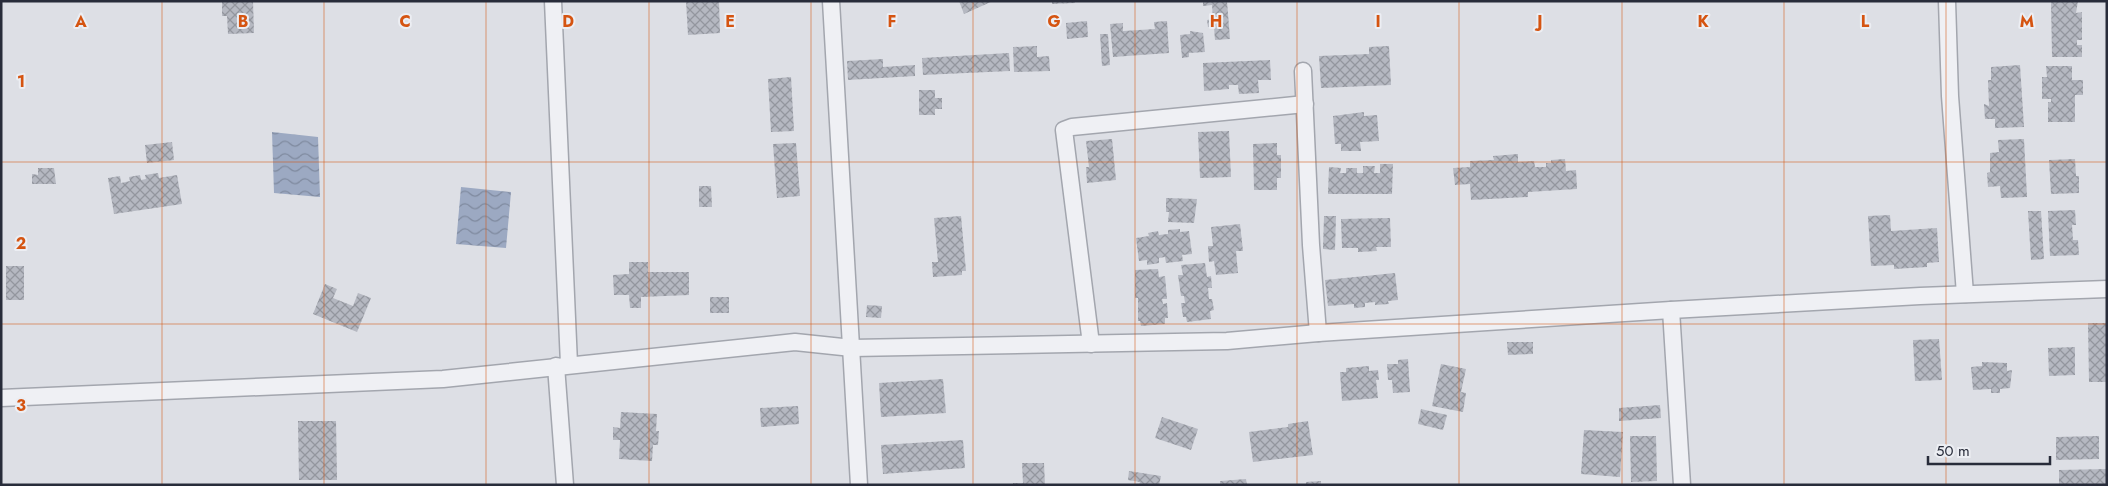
<svg xmlns="http://www.w3.org/2000/svg" width="2108" height="486" font-family="Jost,sans-serif">
<defs>
<pattern id="water-waves" width="16" height="10" patternUnits="userSpaceOnUse" patternTransform="scale(1.25)"><rect width="16" height="10" fill="#9ca9c2"/><path d="M0 5q4-4 8 0t8 0" fill="none" stroke="#7f8a9f"/></pattern>
<pattern id="building-cross-hatch" width="8" height="8" patternUnits="userSpaceOnUse" patternTransform="scale(1.25)"><rect width="8" height="8" fill="#b5b8c1"/><path d="M0 0l8 8M0 8l8-8" fill="none" stroke="#93969e"/></pattern>
</defs>
<rect width="100%" height="100%" fill="#dddfe5"/>
<!-- water -->
<g fill="url(#water-waves)">
<polygon points="272,132 318,137 320,197 274,193"/>
<polygon points="461,187 511,192 506,248 456,244"/>
</g>
<!-- building -->
<g fill="url(#building-cross-hatch)">
<polygon points="222,1 253,1 254,33 228,34 227,16 222,16"/>
<polygon points="686,1 719,1 720,33 688,35"/>
<polygon points="959,1 993,1 964,14"/>
<polygon points="1052,1 1075,1 1075,3 1052,4"/>
<polygon points="1203,1 1227,1 1230,39 1215,40 1214,27 1208,27 1207,20 1213,19 1212,5 1203,6"/>
<polygon points="2051,1 2078,1 2076,13 2082,12 2082,40 2077,40 2077,45 2082,45 2082,57 2052,57"/>
<polygon points="1087,21 1088,37 1067,39 1066,23"/>
<polygon points="1167,21 1169,53 1113,57 1110,24 1123,23 1123,31 1155,29 1154,22"/>
<polygon points="1190,31 1203,33 1205,52 1189,53 1189,57 1182,58 1180,35 1190,34"/>
<polygon points="1100,34 1108,34 1110,65 1102,66"/>
<polygon points="1037,46 1037,57 1049,56 1050,71 1014,72 1013,47"/>
<polygon points="1389,46 1391,85 1321,88 1319,56 1369,54 1369,47"/>
<polygon points="1009,53 1010,71 923,75 922,58"/>
<polygon points="883,59 883,67 915,65 915,76 848,80 847,61"/>
<polygon points="1270,60 1271,80 1258,80 1259,93 1239,94 1238,85 1229,85 1229,89 1204,91 1203,63"/>
<polygon points="2020,65 2024,127 1995,128 1995,119 1985,119 1984,104 1989,106 1988,80 1991,80 1991,67"/>
<polygon points="2046,66 2072,66 2072,80 2083,80 2083,95 2075,95 2075,122 2048,122 2048,102 2051,102 2051,99 2042,99 2042,77 2047,77"/>
<polygon points="791,77 794,131 771,132 768,79"/>
<polygon points="919,90 935,90 935,98 942,98 942,109 935,109 935,115 919,115"/>
<polygon points="1364,112 1364,116 1377,115 1379,141 1360,142 1361,151 1341,151 1341,144 1335,144 1333,116"/>
<polygon points="1229,131 1231,177 1200,178 1198,132"/>
<polygon points="1112,139 1116,180 1087,183 1086,167 1089,167 1086,141"/>
<polygon points="2024,139 2027,197 2001,198 2000,186 1988,187 1987,173 1990,172 1990,153 1999,152 1998,140"/>
<polygon points="172,142 174,160 147,163 145,145"/>
<polygon points="796,143 800,196 777,198 773,144"/>
<polygon points="1277,143 1277,155 1281,155 1281,178 1277,178 1277,190 1254,190 1253,144"/>
<polygon points="1518,154 1518,162 1534,161 1535,167 1546,167 1546,163 1551,163 1551,160 1565,159 1566,171 1576,170 1577,189 1528,192 1528,197 1471,200 1470,184 1455,185 1453,168 1470,167 1470,161 1494,160 1493,156"/>
<polygon points="2075,159 2076,176 2079,176 2079,193 2051,194 2049,160"/>
<polygon points="1380,164 1393,164 1392,194 1328,194 1329,167 1341,168 1340,173 1346,173 1346,168 1357,168 1357,173 1363,173 1363,166 1375,166 1374,173 1380,173"/>
<polygon points="38,168 54,168 56,184 32,184 32,174 38,175"/>
<polygon points="158,173 159,178 177,175 182,204 114,214 108,178 120,176 121,183 130,181 129,177 140,175 141,180 146,179 145,175"/>
<polygon points="699,186 711,186 712,207 699,207"/>
<polygon points="1166,198 1197,199 1194,223 1168,222 1169,212 1166,212"/>
<polygon points="2075,210 2076,225 2072,225 2073,240 2078,240 2079,255 2050,256 2048,211"/>
<polygon points="2028,211 2041,211 2044,259 2031,260"/>
<polygon points="1890,215 1891,231 1937,228 1939,262 1927,263 1927,267 1894,269 1894,265 1871,266 1868,216"/>
<polygon points="961,216 966,271 962,271 962,275 933,277 932,262 938,262 934,218"/>
<polygon points="1324,216 1336,216 1335,250 1323,249"/>
<polygon points="1390,218 1391,247 1376,247 1377,251 1358,252 1358,248 1342,248 1341,219"/>
<polygon points="1240,224 1243,251 1236,251 1238,273 1216,275 1214,261 1209,262 1208,246 1213,246 1211,227"/>
<polygon points="1180,229 1180,232 1189,231 1192,254 1182,255 1183,261 1166,263 1165,257 1159,258 1159,263 1147,265 1147,260 1139,261 1136,238 1149,236 1148,233 1158,231 1159,235 1168,234 1168,230"/>
<polygon points="629,262 648,262 648,272 689,272 689,295 641,297 641,308 630,308 629,295 614,295 613,275 629,274"/>
<polygon points="1205,263 1207,277 1211,276 1212,288 1208,288 1209,299 1212,299 1214,310 1210,311 1211,319 1187,322 1186,317 1183,317 1181,303 1185,303 1184,296 1181,296 1178,275 1183,275 1181,265"/>
<rect x="6" y="266" width="18" height="34"/>
<polygon points="1158,269 1159,277 1165,276 1167,299 1162,299 1163,304 1167,303 1168,318 1165,318 1165,324 1141,326 1140,321 1138,321 1138,298 1135,298 1135,270"/>
<polygon points="1395,273 1398,300 1388,301 1389,304 1375,305 1375,302 1365,303 1365,307 1354,308 1354,304 1328,306 1325,280"/>
<polygon points="325,284 337,289 333,298 353,306 358,293 371,298 357,332 313,314"/>
<rect x="710" y="297" width="19" height="16"/>
<polygon points="867,305 882,306 881,318 866,317"/>
<polygon points="2088,323 2107,323 2107,382 2089,382"/>
<polygon points="1939,339 1942,380 1915,381 1913,340"/>
<polygon points="1507,342 1533,342 1533,354 1508,355"/>
<polygon points="2075,347 2075,375 2049,376 2048,348"/>
<polygon points="1408,359 1410,392 1393,393 1392,380 1388,380 1387,364 1398,364 1398,360"/>
<polygon points="1982,362 2007,363 2007,371 2012,370 2010,388 2000,389 2000,393 1991,393 1991,389 1973,390 1971,367 1982,366"/>
<polygon points="1441,364 1466,369 1461,392 1466,393 1463,412 1432,406"/>
<polygon points="1369,366 1369,371 1378,370 1379,380 1376,380 1378,398 1342,401 1340,372 1346,372 1346,368"/>
<polygon points="943,379 946,413 881,417 879,383"/>
<polygon points="1660,405 1661,418 1619,421 1619,408"/>
<polygon points="798,406 799,424 761,427 760,408"/>
<polygon points="1421,409 1447,415 1443,430 1418,424"/>
<polygon points="621,412 657,414 656,431 659,431 658,445 653,445 652,461 619,459 620,440 613,440 613,427 620,428"/>
<polygon points="1162,417 1198,429 1191,450 1155,438"/>
<polygon points="298,421 336,421 337,480 299,480"/>
<polygon points="1308,421 1313,455 1253,462 1249,432 1288,427 1288,424"/>
<polygon points="1584,430 1623,432 1620,477 1581,474"/>
<polygon points="1630,436 1656,436 1657,481 1631,482"/>
<polygon points="2099,436 2099,459 2056,460 2056,437"/>
<polygon points="963,440 965,468 883,474 881,445"/>
<polygon points="1022,463 1044,463 1045,485 1013,485 1013,483 1023,483"/>
<polygon points="2107,469 2107,485 2059,485 2059,470"/>
<polygon points="1129,471 1161,476 1159,485 1139,485 1140,482 1128,480"/>
<polygon points="1246,479 1247,485 1220,485 1220,481"/>
<polygon points="1321,481 1321,485 1306,485 1306,482"/>
</g>
<g fill="none" stroke-linecap="round" stroke-linejoin="round">
<!-- minor casing -->
<g stroke="#a3a6ae" stroke-width="19">
<g id="minor">
<polyline points="553,1 569,364"/>
<polyline points="831,1 859,485"/>
<polyline points="1947,1 1950,96 1965,294"/>
<polyline points="1303,71 1311,245 1318,333"/>
<polyline points="1671,310 1682,485"/>
<polyline points="1091,344 1064,130 1072,127 1305,104"/>
<polyline points="556,366 565,485"/>
<polyline points="1,398 443,379 795,342 852,348 1227,341 1318,333 1671,310 1920,296 2107,289"/>
</g>
</g>
<!-- minor -->
<use href="#minor" stroke="#eff0f4" stroke-width="16"/>
</g>
<!-- grid -->
<path fill="none" stroke="#d55411" stroke-width="1" stroke-opacity="0.55" d="M162 1V485M324 1V485M486 1V485M649 1V485M811 1V485M973 1V485M1135 1V485M1297 1V485M1459 1V485M1622 1V485M1784 1V485M1946 1V485M1 162H2107M1 324H2107"/>
<g font-size="16" text-anchor="middle" font-weight="bold" fill="#d55411" stroke="#eceef3" stroke-width="4" stroke-linejoin="round" paint-order="stroke">
<text x="81" y="27">A</text>
<text x="243" y="27">B</text>
<text x="405" y="27">C</text>
<text x="568" y="27">D</text>
<text x="730" y="27">E</text>
<text x="892" y="27">F</text>
<text x="1054" y="27">G</text>
<text x="1216" y="27">H</text>
<text x="1378" y="27">I</text>
<text x="1540" y="27">J</text>
<text x="1703" y="27">K</text>
<text x="1865" y="27">L</text>
<text x="2027" y="27">M</text>
<text x="21" y="87">1</text>
<text x="21" y="249">2</text>
<text x="21" y="411">3</text>
</g>
<!-- border -->
<rect width="2108" height="486" fill="none" stroke="#282c3a" stroke-width="5"/>
<!-- scale -->
<path d="M1928 456v8h122v-8" fill="none" stroke="#282c3a" stroke-width="2.5"/>
<text x="1936" y="456" font-size="15" fill="#282c3a" stroke="#eceef3" stroke-width="4" paint-order="stroke">50 m</text>
</svg>
